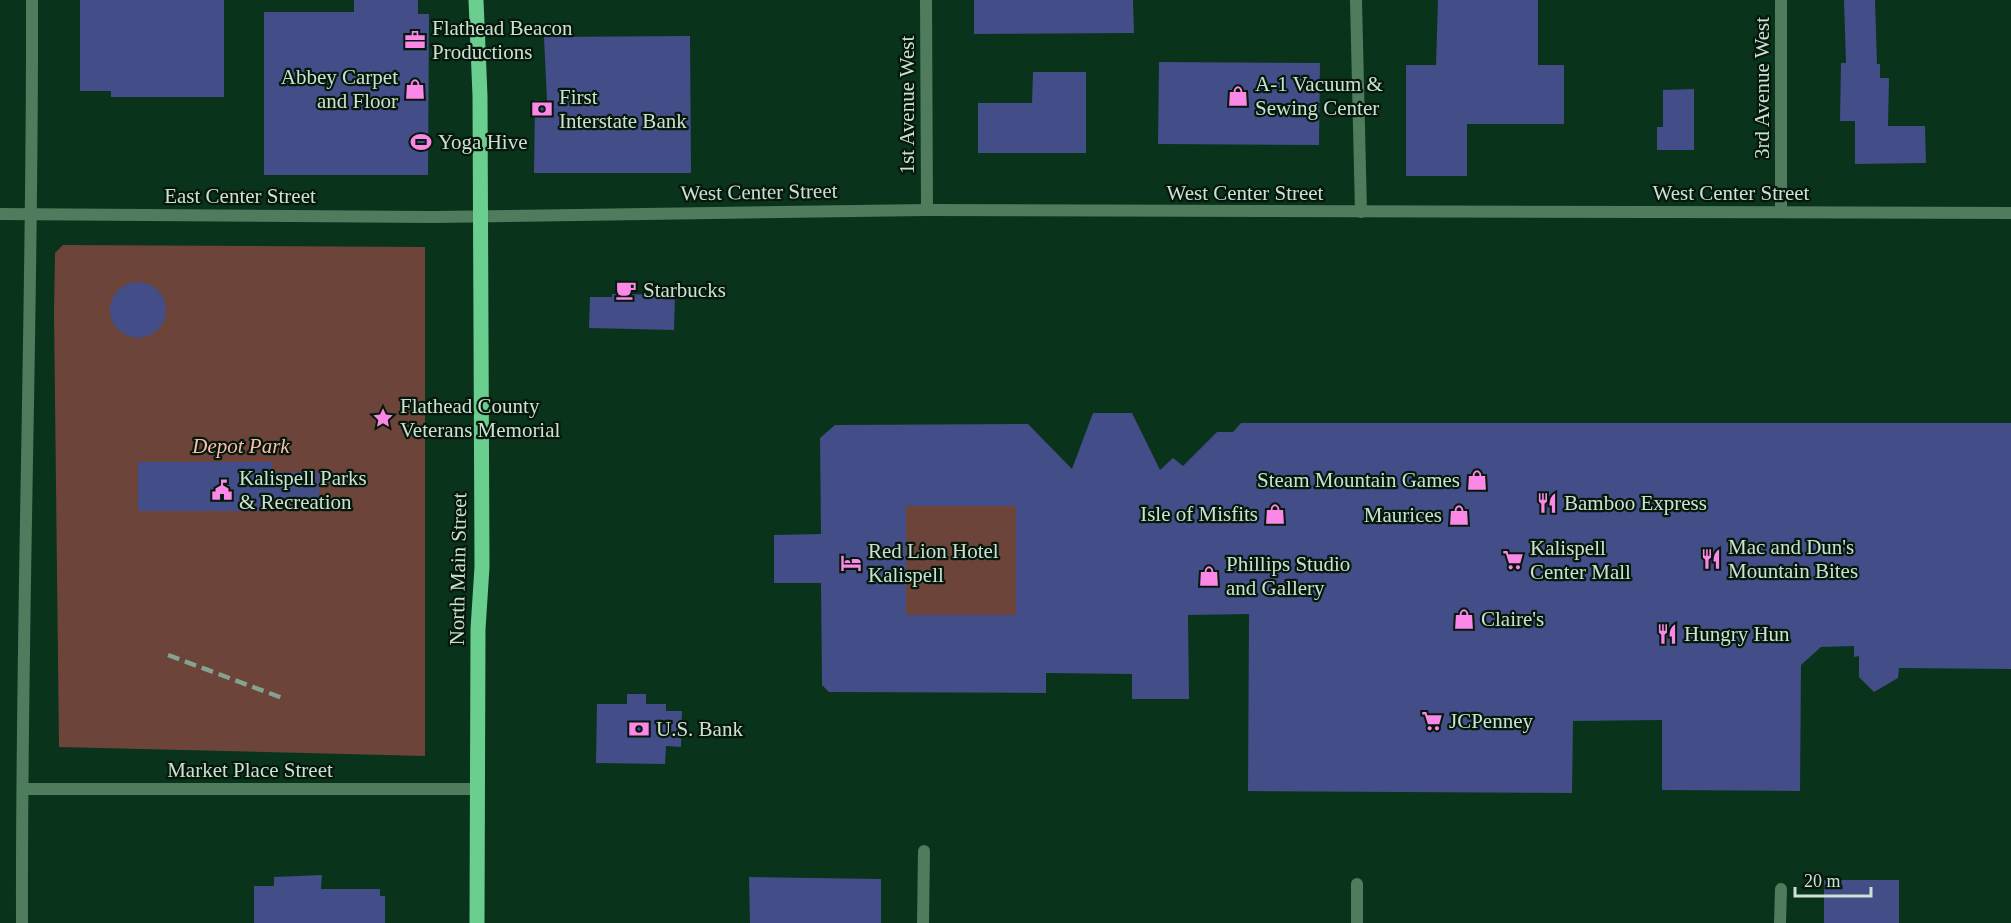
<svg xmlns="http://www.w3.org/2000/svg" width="2011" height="923" font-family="'Times New Roman',serif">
<rect width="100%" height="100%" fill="#09331b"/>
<!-- green -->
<g fill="#6c443a">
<polygon points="63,245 425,247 425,756 59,747 54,311 55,253"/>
<rect x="906" y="506" width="110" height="109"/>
</g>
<!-- building -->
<g fill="#434d87" fill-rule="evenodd">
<polygon points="80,0 224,0 224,97 111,97 111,91 80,91"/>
<polygon points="354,0 418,0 418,14 429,14 428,175 264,175 264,12 354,12"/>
<polygon points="974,0 1133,0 1134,33 974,34"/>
<polygon points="1438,0 1538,0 1538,65 1564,65 1564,124 1467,124 1467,176 1406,176 1406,65 1436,65"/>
<polygon points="1844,0 1875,0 1877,64 1880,64 1880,78 1889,78 1888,126 1925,126 1926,163 1855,164 1855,121 1840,121 1841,63 1846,63"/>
<polygon points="690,36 691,173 534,173 535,100 547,101 544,37"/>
<polygon points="1159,62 1320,63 1319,145 1158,144"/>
<polygon points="1033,72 1086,72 1086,153 978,153 978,103 1032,103"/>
<polygon points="1694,89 1694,150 1657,150 1657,127 1663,127 1663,90"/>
<circle cx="138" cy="310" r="28"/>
<polygon points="612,294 675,295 674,330 589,328 590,297 612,297"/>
<path d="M1093 413H1132L1160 470 1173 458 1183 466 1217 432H1233L1241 423H2011V669L1899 668 1898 678 1874 692 1859 677V656L1854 657V646L1821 647 1801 665 1800 791 1662 790V720L1573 721 1572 793 1248 791 1249 614 1188 615 1189 699H1132V674L1046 673V693L829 692 822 685 821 583H774V535L821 534 820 438 835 425 1028 424 1072 469ZM906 506H1016V615H906Z"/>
<polygon points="138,462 272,462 272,472 319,472 319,503 272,503 272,511 138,511"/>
<polygon points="627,694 646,694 646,704 666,704 666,711 682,711 681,747 666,746 665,764 596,763 597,704 627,704"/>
<polygon points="322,875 321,889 380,889 380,896 385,896 385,923 254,923 254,886 274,886 274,877"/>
<polygon points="749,877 881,879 881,923 750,923"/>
<rect x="1824" y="880" width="75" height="43"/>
</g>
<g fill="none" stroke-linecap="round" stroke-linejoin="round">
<!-- minor -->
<g stroke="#4e7c5d" stroke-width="12">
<polyline points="1781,0 1781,212"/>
<polyline points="24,789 477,789"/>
<polyline points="1357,884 1357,923"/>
<polyline points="923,923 924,851"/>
<polyline points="1780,923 1781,889"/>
</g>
<!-- tertiary -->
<g stroke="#4e7c5d" stroke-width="12">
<polyline points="926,0 927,210"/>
<polyline points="1356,0 1361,212"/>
<polyline points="0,214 433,217 927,210 2011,213"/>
<path d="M22 923C21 615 33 308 32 0"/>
</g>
<!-- primary -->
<polyline stroke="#6ace8f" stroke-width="15" points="476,0 480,96 482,567 478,629 477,923"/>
<!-- rail -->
<polyline stroke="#85a290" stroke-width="4.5" stroke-dasharray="12 6" stroke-linecap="butt" points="168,655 285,699"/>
</g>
<!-- icons -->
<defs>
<g id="office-bare" transform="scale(1.62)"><path d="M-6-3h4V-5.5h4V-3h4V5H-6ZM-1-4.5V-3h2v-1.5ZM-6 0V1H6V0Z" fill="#fb87e6" stroke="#06170c" stroke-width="2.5" paint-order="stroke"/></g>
<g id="shop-bare" transform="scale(1.62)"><path d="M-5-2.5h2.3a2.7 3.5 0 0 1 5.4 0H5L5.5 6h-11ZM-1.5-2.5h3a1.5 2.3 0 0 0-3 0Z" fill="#fb87e6" stroke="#06170c" stroke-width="2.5" paint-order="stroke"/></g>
<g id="bank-bare" transform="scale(1.62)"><path d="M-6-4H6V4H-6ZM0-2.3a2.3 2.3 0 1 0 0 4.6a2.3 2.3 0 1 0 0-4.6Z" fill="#fb87e6" stroke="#06170c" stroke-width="2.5" paint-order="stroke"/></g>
<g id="stadium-bare" transform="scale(1.62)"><path d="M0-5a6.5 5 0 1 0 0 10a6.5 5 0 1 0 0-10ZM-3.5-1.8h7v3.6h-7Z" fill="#fb87e6" stroke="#06170c" stroke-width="2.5" paint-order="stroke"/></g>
<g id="cafe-bare" transform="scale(1.62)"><path d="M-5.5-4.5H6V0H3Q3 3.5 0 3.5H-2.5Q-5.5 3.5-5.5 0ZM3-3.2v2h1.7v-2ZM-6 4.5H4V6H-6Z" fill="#fb87e6" stroke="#06170c" stroke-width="2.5" paint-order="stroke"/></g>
<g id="sight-bare" transform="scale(1.62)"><path d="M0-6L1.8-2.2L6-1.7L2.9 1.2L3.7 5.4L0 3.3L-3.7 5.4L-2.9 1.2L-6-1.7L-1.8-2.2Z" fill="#fb87e6" stroke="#06170c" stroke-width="2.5" paint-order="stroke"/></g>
<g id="civic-bare" transform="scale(1.62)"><path d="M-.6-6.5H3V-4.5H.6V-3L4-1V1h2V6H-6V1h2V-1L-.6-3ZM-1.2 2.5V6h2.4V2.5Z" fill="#fb87e6" stroke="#06170c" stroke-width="2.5" paint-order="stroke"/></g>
<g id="restaurant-bare" transform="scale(1.62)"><path d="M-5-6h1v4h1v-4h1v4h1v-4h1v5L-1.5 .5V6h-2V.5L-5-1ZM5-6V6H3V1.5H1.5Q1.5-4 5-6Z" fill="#fb87e6" stroke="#06170c" stroke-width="2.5" paint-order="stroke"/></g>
<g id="supermarket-bare" transform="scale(1.62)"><path d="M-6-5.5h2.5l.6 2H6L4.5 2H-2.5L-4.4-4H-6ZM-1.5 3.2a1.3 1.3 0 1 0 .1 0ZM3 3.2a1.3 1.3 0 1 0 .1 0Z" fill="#fb87e6" stroke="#06170c" stroke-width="2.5" paint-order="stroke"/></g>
<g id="hotel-bare" transform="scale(1.62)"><path d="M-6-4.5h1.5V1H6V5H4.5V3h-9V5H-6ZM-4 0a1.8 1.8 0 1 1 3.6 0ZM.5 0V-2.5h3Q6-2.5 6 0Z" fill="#fb87e6" stroke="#06170c" stroke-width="2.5" paint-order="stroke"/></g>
</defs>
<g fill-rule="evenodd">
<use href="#office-bare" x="415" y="40"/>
<use href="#shop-bare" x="415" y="89"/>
<use href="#shop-bare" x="1238" y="96"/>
<use href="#bank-bare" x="542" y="109"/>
<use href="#stadium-bare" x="421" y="142"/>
<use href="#cafe-bare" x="626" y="290"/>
<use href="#sight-bare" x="383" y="418"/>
<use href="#shop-bare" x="1477" y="480"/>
<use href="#civic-bare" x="222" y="490"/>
<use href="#restaurant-bare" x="1547" y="503"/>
<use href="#shop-bare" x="1275" y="514"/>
<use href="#shop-bare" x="1459" y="515"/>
<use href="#restaurant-bare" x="1711" y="559"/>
<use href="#supermarket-bare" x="1513" y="560"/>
<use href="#hotel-bare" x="851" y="563"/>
<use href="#shop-bare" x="1209" y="576"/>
<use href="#shop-bare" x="1464" y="619"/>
<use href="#restaurant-bare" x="1667" y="634"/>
<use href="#supermarket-bare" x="1432" y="721"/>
<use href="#bank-bare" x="639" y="729"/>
</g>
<g text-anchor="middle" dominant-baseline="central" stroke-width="4.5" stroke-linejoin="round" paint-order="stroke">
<!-- poi labels -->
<g font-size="21" fill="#cbe1d1" stroke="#06170c" text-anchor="start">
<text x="432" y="28">Flathead Beacon<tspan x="432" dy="24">Productions</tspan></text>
<text x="398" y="77" text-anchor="end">Abbey Carpet<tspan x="398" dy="24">and Floor</tspan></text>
<text x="1255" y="84">A-1 Vacuum &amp;<tspan x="1255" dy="24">Sewing Center</tspan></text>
<text x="559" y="97">First<tspan x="559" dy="24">Interstate Bank</tspan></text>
<text x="438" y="142">Yoga Hive</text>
<text x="643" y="290">Starbucks</text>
<text x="400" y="406">Flathead County<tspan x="400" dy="24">Veterans Memorial</tspan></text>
<text x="239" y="478">Kalispell Parks<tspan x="239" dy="24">&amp; Recreation</tspan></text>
<text x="1460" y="480" text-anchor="end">Steam Mountain Games</text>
<text x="1564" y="503">Bamboo Express</text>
<text x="1258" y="514" text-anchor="end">Isle of Misfits</text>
<text x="1442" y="515" text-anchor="end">Maurices</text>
<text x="1728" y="547">Mac and Dun's<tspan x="1728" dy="24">Mountain Bites</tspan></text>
<text x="1530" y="548">Kalispell<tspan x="1530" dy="24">Center Mall</tspan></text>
<text x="868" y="551">Red Lion Hotel<tspan x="868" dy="24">Kalispell</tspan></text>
<text x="1226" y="564">Phillips Studio<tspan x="1226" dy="24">and Gallery</tspan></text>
<text x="1481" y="619">Claire's</text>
<text x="1684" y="634">Hungry Hun</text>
<text x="1449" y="721">JCPenney</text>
<text x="656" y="729">U.S. Bank</text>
</g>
<!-- street labels -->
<g font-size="21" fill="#cbe1d1" stroke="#06170c">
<text transform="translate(1762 88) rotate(-90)">3rd Avenue West</text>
<text transform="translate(907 105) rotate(-90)">1st Avenue West</text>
<text transform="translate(759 192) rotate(-1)">West Center Street</text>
<text x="1245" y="193">West Center Street</text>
<text x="1731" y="193">West Center Street</text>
<text x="240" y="196">East Center Street</text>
<text transform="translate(458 569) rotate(-89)">North Main Street</text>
<text x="250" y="770">Market Place Street</text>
</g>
<!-- park labels -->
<g font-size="21" font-style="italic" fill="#f9bbac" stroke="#06170c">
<text x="241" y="446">Depot Park</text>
</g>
</g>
<!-- scale -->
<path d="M1795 887v9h76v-9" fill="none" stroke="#cbe1d1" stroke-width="3"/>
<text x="1804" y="887" font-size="18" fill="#cbe1d1" stroke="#06170c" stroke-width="4.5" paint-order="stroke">20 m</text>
</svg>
